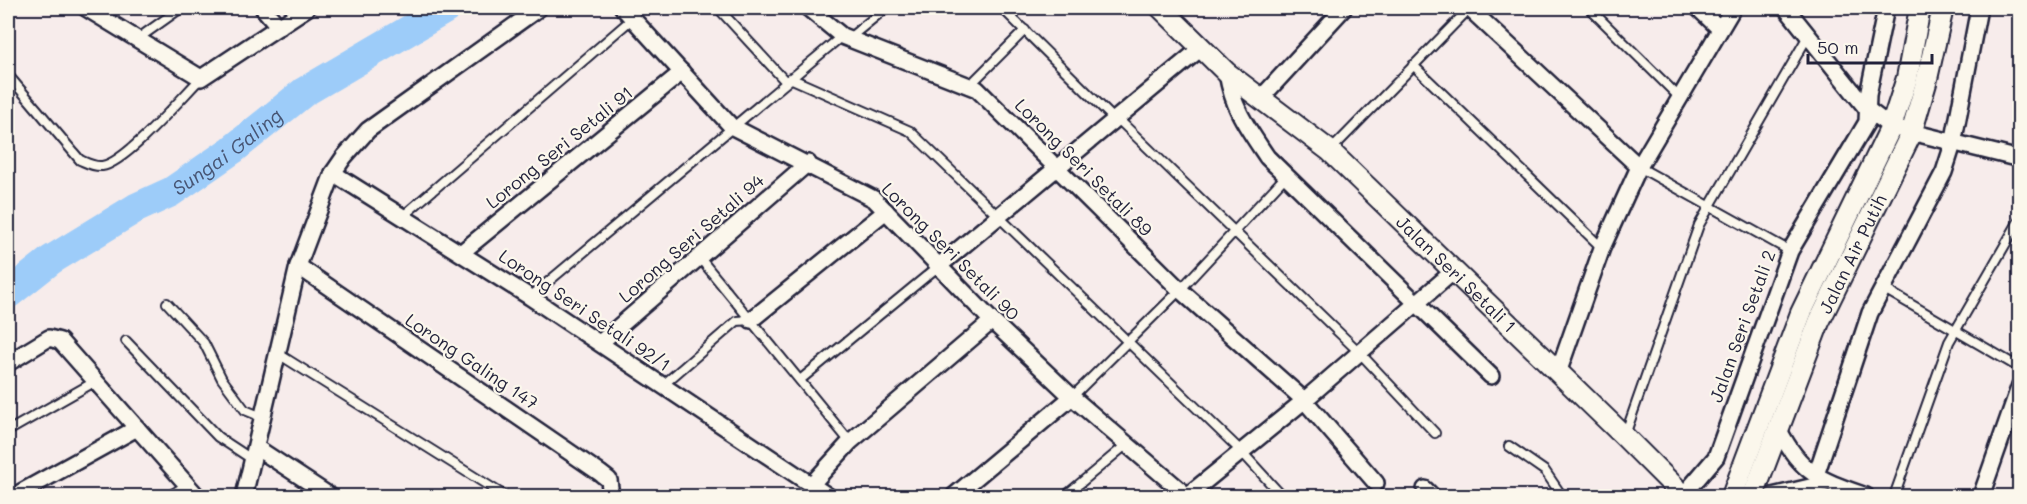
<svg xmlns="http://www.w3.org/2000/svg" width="2027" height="504" font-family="Mali,sans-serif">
<rect width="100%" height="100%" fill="#f7eceb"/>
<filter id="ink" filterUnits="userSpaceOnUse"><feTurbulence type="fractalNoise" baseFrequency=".0167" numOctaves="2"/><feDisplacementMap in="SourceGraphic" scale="12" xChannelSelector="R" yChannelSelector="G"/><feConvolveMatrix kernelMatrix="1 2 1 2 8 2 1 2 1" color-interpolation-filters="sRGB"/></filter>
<g filter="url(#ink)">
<!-- water -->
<polygon fill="#9dccf9" stroke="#6c88ad" stroke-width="1.5" points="51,260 10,305 8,307 8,281"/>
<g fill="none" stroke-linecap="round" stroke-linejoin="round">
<!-- river -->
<path stroke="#9dccf9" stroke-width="30" id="s1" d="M8 294 51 260 136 208 171 192 232 150 304 92 447 8"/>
<!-- service casing -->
<g stroke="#22223b" stroke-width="12">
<g id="service">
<polyline points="718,8 786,82"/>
<polyline points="1002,8 1115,120"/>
<polyline points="1589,8 1679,97"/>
<polyline points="848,39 886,8"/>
<polyline points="136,40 181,8"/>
<polyline points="1413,65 1602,248"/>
<path d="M8 75 80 160C87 163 94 167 102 166 126 163 182 97 201 78"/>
<polyline points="790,78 910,131 1241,451 1282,496"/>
<polyline points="970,85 1025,30"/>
<polyline points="1117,118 1358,351 1435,433"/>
<polyline points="1331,150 1470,8"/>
<polyline points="1639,167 1790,251"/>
<polyline points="403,216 633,18"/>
<polyline points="699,257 850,442"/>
<polyline points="1881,287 2020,368"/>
<polyline points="530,297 842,36"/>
<polyline points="167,303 204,343 222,379 245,410 262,417"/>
<polyline points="126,341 218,437 253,460"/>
<polyline points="277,353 505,496"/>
<polyline points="800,380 940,265"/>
<polyline points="663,385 737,321 751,320"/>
<polyline points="1072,397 1180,290 1285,177"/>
<polyline points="8,431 96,381"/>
<polyline points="1625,435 1699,225 1808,36"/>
<polyline points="1509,446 1545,471 1562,496"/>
<polyline points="169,496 187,485"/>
<polyline points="1065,496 1127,444"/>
<polyline points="1894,496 1949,342 2020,219"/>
</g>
</g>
<!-- minor casing -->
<g stroke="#22223b" stroke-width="20">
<g id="minor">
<polyline points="86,8 201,78 307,8"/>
<polyline points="263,8 279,27"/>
<polyline points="623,8 731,126 874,199 992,321 1072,397 1187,496"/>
<polyline points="808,8 842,36 977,89 1180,290 1304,400 1376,483"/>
<polyline points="1469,8 1639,167"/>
<polyline points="1698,8 1719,28"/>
<polyline points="1786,8 1867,109 1891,127 2020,159"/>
<path d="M1227 73C1233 109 1247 127 1267 157L1491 376"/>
<polyline points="1261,98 1344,8"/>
<polyline points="333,173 530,297 828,496"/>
<polyline points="462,252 682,72"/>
<polyline points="940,265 1201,48"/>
<polyline points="298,266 600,473 609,480 611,496"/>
<polyline points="751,320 886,211"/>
<polyline points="600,343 808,163"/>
<polyline points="8,363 49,338 60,341 197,496"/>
<polyline points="1558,373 1602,248 1639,167 1733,8"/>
<path d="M1779 430C1802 475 1821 480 1866 496"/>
<polyline points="257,448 330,496"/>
<polyline points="1816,475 1870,313 1944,172 1953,144 1979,8"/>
<polyline points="811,485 850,442 992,321"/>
<polyline points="1425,489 1432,496"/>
<polyline points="1687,491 1716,457 1790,251 1867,122 1868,95 1886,8"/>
<polyline points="14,496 137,428"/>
<polyline points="244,496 298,266 333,173 344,157 368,130 539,8"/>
<polyline points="954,496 1072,397"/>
<polyline points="1187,496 1300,404 1455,270"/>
<polyline points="1772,496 1827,483"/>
<polyline points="1981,496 2020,385"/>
</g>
</g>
<!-- tertiary casing -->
<g stroke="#22223b" stroke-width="24">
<g id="tertiary">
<path id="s2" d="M1161 8 1227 73 1330 151 1624 436 1674 486 1681 496"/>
<polyline points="1732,496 1801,313 1891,127 1907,78 1920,8"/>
<path id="s3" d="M1753 496 1819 322 1911 134 1926 83 1943 8"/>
</g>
</g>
<!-- service -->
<use href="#service" stroke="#fbf7ec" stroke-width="8"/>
<!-- minor -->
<use href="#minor" stroke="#fbf7ec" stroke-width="15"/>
<!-- tertiary -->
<use href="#tertiary" stroke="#fbf7ec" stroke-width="20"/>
</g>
</g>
<g text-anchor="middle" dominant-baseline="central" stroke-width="4.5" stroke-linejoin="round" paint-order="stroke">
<!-- street labels -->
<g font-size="18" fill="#22223b" stroke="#fbf7ec">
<text transform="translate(559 147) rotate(-39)">Lorong Seri Setali 91</text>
<text transform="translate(1084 167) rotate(45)">Lorong Seri Setali 89</text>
<text transform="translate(691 238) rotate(-41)">Lorong Seri Setali 94</text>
<text transform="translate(951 251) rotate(45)">Lorong Seri Setali 90</text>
<text stroke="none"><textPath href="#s3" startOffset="262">Jalan Air Putih</textPath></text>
<text stroke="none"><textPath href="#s2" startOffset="398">Jalan Seri Setali 1</textPath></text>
<text transform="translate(585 310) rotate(34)">Lorong Seri Setali 92/1</text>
<text transform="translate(1742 326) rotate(-70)">Jalan Seri Setali 2</text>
<text transform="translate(472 361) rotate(34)">Lorong Galing 147</text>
</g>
<!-- water labels -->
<g font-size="20" font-style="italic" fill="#475574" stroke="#fbf7ec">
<text stroke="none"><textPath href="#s1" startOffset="262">Sungai Galing</textPath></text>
</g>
</g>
<!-- margin -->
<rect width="2027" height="504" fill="none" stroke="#fbf7ec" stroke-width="30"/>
<rect x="15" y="15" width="1997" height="474" fill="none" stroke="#22223b" stroke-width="2" filter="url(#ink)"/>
<!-- scale -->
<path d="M1808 54v9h124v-9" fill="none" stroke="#22223b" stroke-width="3"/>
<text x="1817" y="54" font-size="18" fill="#22223b" stroke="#fbf7ec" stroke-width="4.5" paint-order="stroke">50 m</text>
</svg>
